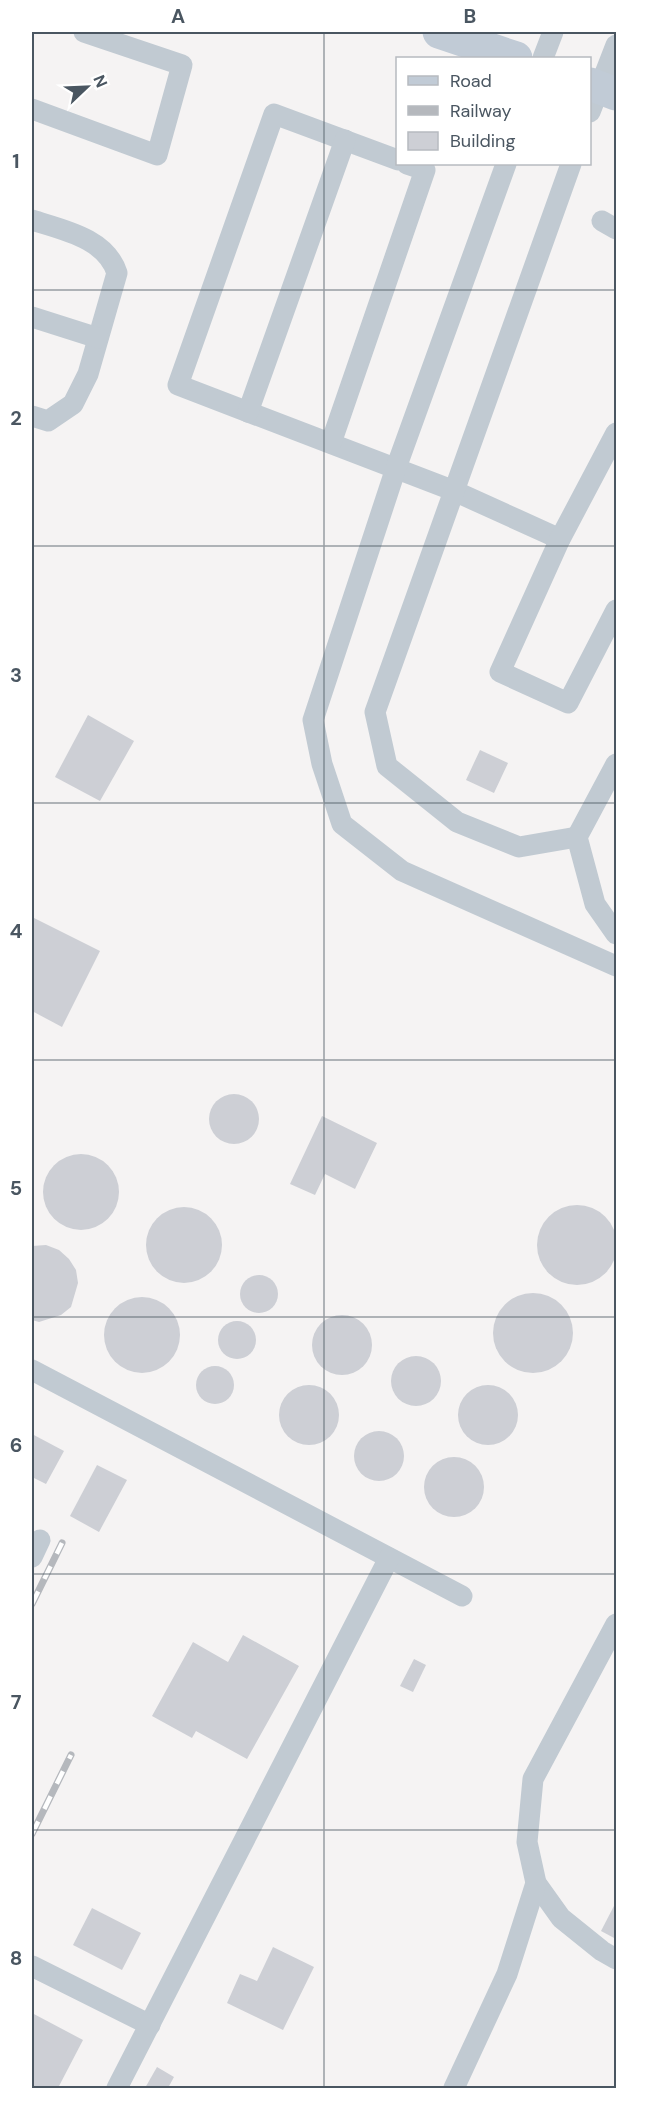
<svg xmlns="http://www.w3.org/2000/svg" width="648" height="2120" font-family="'DM Sans',sans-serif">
<rect width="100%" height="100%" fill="#f5f3f3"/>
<!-- building -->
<g fill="#cdcfd5">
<polygon points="88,715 134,741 100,801 55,777"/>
<polygon points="480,750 508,763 494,793 466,780"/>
<polygon points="32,917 100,951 62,1027 32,1011"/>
<circle cx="234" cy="1119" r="25"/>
<polygon points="322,1116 377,1143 355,1189 325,1174 315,1195 290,1184"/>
<circle cx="81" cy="1192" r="38"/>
<circle cx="577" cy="1245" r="40"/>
<circle cx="184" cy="1245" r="38"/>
<polygon points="46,1245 59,1250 69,1259 76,1270 78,1283 71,1307 61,1315 39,1322 32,1320 32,1246"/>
<circle cx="259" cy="1294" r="19"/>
<circle cx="533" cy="1333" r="40"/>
<circle cx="142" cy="1335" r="38"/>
<circle cx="342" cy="1345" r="30"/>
<circle cx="237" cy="1340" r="19"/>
<circle cx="416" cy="1381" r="25"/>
<circle cx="215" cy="1385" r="19"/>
<circle cx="309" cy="1415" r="30"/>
<circle cx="488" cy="1415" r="30"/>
<circle cx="379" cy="1456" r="25"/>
<polygon points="32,1434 64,1451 46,1484 32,1477"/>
<circle cx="454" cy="1487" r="30"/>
<polygon points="97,1465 127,1480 99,1532 70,1516"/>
<polygon points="243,1635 299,1666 247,1759 196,1731 192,1738 152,1716 193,1642 228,1662"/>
<polygon points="414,1659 426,1665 413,1692 400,1686"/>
<polygon points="616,1902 616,1939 601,1931"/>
<polygon points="92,1908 141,1933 122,1970 73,1945"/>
<polygon points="273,1947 314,1967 283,2030 227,2003 240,1974 257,1981"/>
<polygon points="32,2013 83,2040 58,2088 32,2088"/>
<polygon points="157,2067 174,2077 168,2088 145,2088"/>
</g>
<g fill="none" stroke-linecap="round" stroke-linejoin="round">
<!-- lane -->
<g stroke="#c1cad2" stroke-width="21">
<polyline points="543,58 553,32"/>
<polyline points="32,109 157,155 182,65 84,32"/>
<polyline points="590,112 616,45"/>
<polyline points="398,160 274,114 178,385 452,490 560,539"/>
<polyline points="506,164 396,468 313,720 322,764 342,824 402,871 616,966"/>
<polyline points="571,164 375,712 387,766 457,822 519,847 577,837"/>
<path d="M32 220C63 230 106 238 117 273L88 374 73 404 48 421 32 416"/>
<polyline points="602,221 616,229"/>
<polyline points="32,317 98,338"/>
<polyline points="248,412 345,140"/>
<polyline points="616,433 560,539 500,672 568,703 616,610"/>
<polyline points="331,443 425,170 407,164"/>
<polyline points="616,764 577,837 595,904 616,934"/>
<polyline points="32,1370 462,1596"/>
<polyline points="32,1557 40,1540"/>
<polyline points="616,1624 533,1779 527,1842 536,1883 561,1918 602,1951 616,1959"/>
<polyline points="32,1966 150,2025"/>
<polyline points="117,2088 389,1558"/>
<polyline points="454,2088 507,1974 536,1883"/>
</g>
<!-- secondary -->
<g stroke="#c1cbd6" stroke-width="33">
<polyline points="439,32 516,58"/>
<polyline points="590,84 616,94"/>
</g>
<!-- rail casing -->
<g stroke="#b5b8bd" stroke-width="7">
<g id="rail">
<polyline points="32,1604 62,1543"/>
<polyline points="32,1834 71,1755"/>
</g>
</g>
<!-- rail -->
<use href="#rail" stroke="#fff" stroke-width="4.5" stroke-dasharray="14" stroke-linecap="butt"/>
</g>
<!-- grid -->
<path fill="none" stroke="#4a5661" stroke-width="1.5" stroke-opacity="0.55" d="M324 32V2088M32 290H616M32 546H616M32 803H616M32 1060H616M32 1317H616M32 1574H616M32 1830H616"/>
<!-- border -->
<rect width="648" height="2120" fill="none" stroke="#ffffff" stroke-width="66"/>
<!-- legend -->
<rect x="396" y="57" width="195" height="108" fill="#ffffff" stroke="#b7bbc0" stroke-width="1.5"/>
<rect x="408" y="76" width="30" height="9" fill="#c1cbd6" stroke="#b7bbc0" stroke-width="1.5"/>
<text x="450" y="87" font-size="18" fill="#4a5661">Road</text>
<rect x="408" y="106" width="30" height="9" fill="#b5b8bd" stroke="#b7bbc0" stroke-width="1.5"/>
<text x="450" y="117" font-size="18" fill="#4a5661">Railway</text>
<rect x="408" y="132" width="30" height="18" fill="#cdcfd5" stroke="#b7bbc0" stroke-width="1.5"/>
<text x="450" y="147" font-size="18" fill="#4a5661">Building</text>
<!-- north arrow -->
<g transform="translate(87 87) rotate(67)" stroke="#ffffff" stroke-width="4.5" paint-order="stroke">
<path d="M0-4.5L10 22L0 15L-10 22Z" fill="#4a5661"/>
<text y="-9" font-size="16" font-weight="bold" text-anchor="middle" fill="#4a5661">N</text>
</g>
<rect x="33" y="33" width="582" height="2054" fill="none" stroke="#4a5661" stroke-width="2"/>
<g font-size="20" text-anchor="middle" font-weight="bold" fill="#4a5661">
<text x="178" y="23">A</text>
<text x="470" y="23">B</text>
<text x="16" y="168">1</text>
<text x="16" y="425">2</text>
<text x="16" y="682">3</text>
<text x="16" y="938">4</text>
<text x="16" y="1195">5</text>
<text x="16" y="1452">6</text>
<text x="16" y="1709">7</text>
<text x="16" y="1965">8</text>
</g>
</svg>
